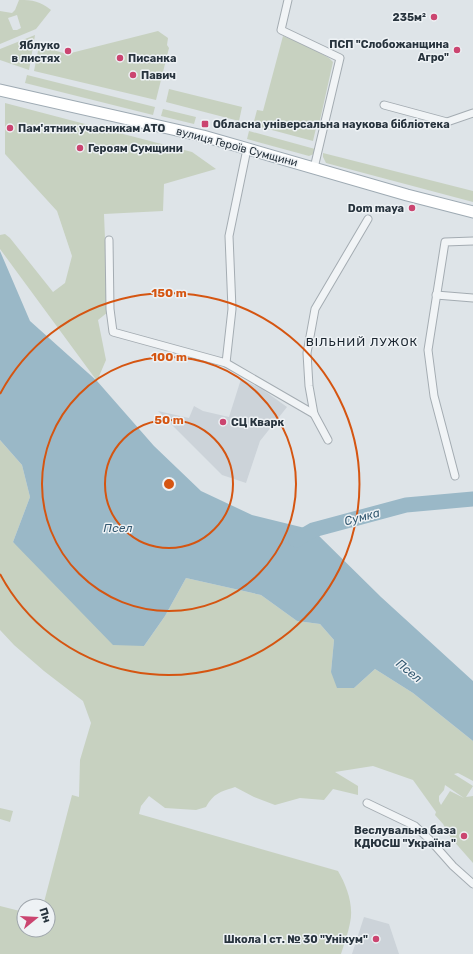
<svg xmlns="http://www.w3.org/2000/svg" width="473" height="954" font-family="Rubik,sans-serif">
<rect width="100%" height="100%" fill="#dee4e8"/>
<!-- built -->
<g fill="#ccd3d9">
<polygon points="241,379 262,389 287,407 260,441 246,483 222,475 158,411 189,418 194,406 203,411 229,417"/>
<polygon points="364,917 389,924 399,954 352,954"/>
</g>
<!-- green -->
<g fill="#c7d1c0" fill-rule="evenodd">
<path d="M19 0C33 0 40 1 51 10L36 29 0 44V11L12 13 15 10ZM17 15 21 28 17 30H13L8 18Z"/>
<polygon points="158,31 168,38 167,45 169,48 156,100 34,71 39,46 67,54"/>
<polygon points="35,35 29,70 0,60 0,49"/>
<polygon points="283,36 308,46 329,58 333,62 318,129 316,128 313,141 253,125 257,110 263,111"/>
<polygon points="27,75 155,107 153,115 25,83"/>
<polygon points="169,89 242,107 239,121 166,102"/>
<polygon points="5,103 192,152 216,169 164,184 163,211 104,214 108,312 98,320 106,360 97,381 0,249 0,235 5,234 10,238 53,292 65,283 72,256 57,211 5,154"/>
<polygon points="163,109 196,117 194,124 161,116"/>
<polygon points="249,131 315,149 314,154 309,156 247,139"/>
<polygon points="323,153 473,191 473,202 326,163 323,157"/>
<path d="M0 440 22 465 30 497 13 542 144 646 165 616 186 578 261 595 297 621 320 624 334 640 331 672 354 688 375 669 413 693 473 741V781L458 773 454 774 473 786 466 797 473 796V863L451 838 443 824 435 815 436 812 413 780 373 766 335 772 358 786V795L333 789 324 800 300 798 275 805 254 797 235 787C220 792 214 793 206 807L196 810 165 808 149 796 141 806 139 814 338 871C347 886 354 906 350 923 348 934 344 944 341 954H0V906L24 912V930H48V906H43L72 795 79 797 80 760 91 723 83 701 44 671 14 645 0 630ZM445 785 464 798 450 791 441 805 439 801V796L444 790Z"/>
<polygon points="0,808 13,811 10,822 0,819"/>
</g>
<!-- water -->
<polygon fill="#9ab8c7" points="0,251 30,321 97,381 154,446 201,491 252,515 313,530 381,597 473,681 473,741 413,693 375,669 354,688 337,688 331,672 334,640 320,624 297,621 261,595 186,578 165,616 144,646 113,645 13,542 30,497 22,465 0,440"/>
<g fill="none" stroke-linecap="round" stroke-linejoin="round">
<!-- river -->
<polyline stroke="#9ab8c7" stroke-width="15" points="296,540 313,530 406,505 473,499"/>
<!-- street casing -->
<g stroke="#a4acb2" stroke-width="9">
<g id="street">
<polyline points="288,0 281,30 340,58 314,168"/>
<polyline points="384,105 447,122 473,113"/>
<polyline points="109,240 110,309 113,332 226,363 314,414"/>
<polyline points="436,295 473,298"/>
<polyline points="226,363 232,309 229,236 247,149"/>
<polyline points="328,440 314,414 309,386 307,353 315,309 368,219"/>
<polyline points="455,476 434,396 428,350 445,242 473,241"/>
<polyline points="367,803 415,826 430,840 453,866 473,884"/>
</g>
</g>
<!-- primary casing -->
<g stroke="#9eaab3" stroke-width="13">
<polyline id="primary" points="0,90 203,136 407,195 473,212"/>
</g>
<!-- street -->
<use href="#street" stroke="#f1f4f6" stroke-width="7"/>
<!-- primary -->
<use href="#primary" stroke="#fff" stroke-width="11"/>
</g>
<!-- distance rings -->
<g fill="none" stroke="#d55511" stroke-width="2">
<circle cx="169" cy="484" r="64"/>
<circle cx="169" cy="484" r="127"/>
<path d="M0 394A191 191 0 1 1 0 574"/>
</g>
<!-- markers -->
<g fill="#cb4570" stroke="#eef2f5" stroke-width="1.5">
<circle cx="434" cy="17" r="4"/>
<circle cx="457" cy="50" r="4"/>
<circle cx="68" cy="51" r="4"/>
<circle cx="120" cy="58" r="4"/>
<circle cx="133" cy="75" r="4"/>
<rect x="201" y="120" width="8" height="8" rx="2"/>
<circle cx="10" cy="128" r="4"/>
<circle cx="80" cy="148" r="4"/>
<circle cx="412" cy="208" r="4"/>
<circle cx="223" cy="422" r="4"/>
<circle cx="464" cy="836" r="4"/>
<circle cx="376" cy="939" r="4"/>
</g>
<g text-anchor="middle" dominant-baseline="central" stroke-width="3" stroke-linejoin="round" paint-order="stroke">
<!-- poi labels -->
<g font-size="11" font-weight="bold" fill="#28343e" stroke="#eef2f5" text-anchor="end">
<text x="426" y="17">235м²</text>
<text x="449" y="44">ПСП "Слобожанщина<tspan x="449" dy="13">Агро"</tspan></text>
<text x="60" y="45">Яблуко<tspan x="60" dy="13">в листях</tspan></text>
<text x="128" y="58" text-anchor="start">Писанка</text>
<text x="141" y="75" text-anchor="start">Павич</text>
<text x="213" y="124" text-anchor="start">Обласна універсальна наукова бібліотека</text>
<text x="18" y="128" text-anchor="start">Пам'ятник учасникам АТО</text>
<text x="88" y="148" text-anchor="start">Героям Сумщини</text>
<text x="404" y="208">Dom maya</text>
<text x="231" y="422" text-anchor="start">СЦ Кварк</text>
<text x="456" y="830">Веслувальна база<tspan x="456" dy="13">КДЮСШ "Україна"</tspan></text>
<text x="368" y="939">Школа І ст. № 30 "Унікум"</text>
</g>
<!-- street labels -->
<g font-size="11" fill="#28343e" stroke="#eef2f5">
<text transform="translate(237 147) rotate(15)">вулиця Героїв Сумщини</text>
</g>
<!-- neighbourhood labels -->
<g font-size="12" letter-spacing="1" fill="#1a252f" stroke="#eef2f5">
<text x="362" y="342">ВІЛЬНИЙ ЛУЖОК</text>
</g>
<!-- water labels -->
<g font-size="12" font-style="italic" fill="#335971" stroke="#eef2f5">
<text transform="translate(362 517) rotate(-15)">Сумка</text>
<text x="118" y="528">Псел</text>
<text transform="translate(409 671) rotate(39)">Псел</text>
</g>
</g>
<circle cx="169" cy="484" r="6" fill="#d55511" stroke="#eef2f5" stroke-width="2"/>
<g font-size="12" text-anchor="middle" font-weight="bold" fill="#d55511" stroke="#eef2f5" stroke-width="3" stroke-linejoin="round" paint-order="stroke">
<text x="169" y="297">150 m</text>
<text x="169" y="361">100 m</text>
<text x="169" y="424">50 m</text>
</g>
<!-- north arrow -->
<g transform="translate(36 918) rotate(72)"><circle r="19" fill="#eef2f5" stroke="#9fa6ac"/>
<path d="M0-3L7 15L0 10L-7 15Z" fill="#cb4570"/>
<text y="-6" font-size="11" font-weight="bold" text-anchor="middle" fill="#28343e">Пн</text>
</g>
</svg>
